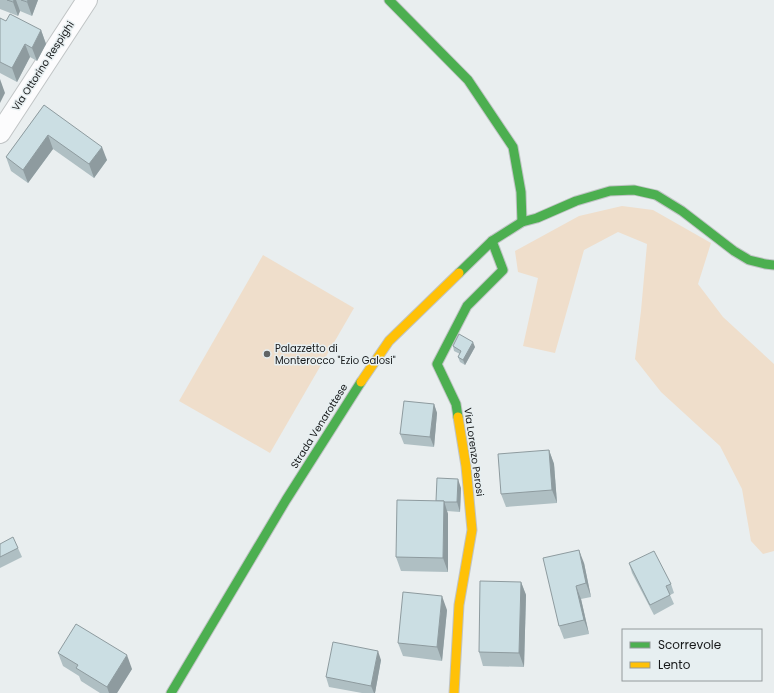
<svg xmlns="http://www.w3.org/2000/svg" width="774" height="693" font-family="Poppins,sans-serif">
<rect width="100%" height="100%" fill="#e9eeef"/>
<!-- green -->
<g fill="#efdecb">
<polygon points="622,206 653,210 711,243 698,284 723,317 774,364 774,551 763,554 751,541 742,489 720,446 661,392 635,359 641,311 647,244 618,232 584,250 555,353 523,346 538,278 518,272 515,251 579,216"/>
<polygon points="263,255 354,308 270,453 179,401"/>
</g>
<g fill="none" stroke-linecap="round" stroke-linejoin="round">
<!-- street casing -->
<g stroke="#c0c4c5" stroke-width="22">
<polyline id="street" points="0,133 87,0"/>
</g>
<!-- fast casing -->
<g stroke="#c0c4c5" stroke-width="11">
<g id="fast">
<polyline points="389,0 468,80 513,147 521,192 522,222"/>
<polyline points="459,273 492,241 522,222 537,218 576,201 610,191 634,190 656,195 682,211 734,251 749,260 765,264 774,265"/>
<polyline points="458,417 456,404 437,364 467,306 503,270 492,241"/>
<polyline points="171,693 286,500 361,382"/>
</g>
</g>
<!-- slow casing -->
<g stroke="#c0c4c5" stroke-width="11">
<g id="slow">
<polyline points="361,382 389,341 459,273"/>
<polyline points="454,693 459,605 472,530 466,466 458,417"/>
</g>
</g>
<!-- street -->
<use href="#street" stroke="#fcfcfd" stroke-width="20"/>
<!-- fast -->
<use href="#fast" stroke="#4caf50" stroke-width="9"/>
<!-- slow -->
<use href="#slow" stroke="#ffc107" stroke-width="9"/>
</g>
<!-- wall -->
<g fill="#afbfc3">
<polygon points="0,0 38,0 32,16 20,11 18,16 0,9"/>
<polygon points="0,18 6,21 41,30 46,44 37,61 30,57 17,82 0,73"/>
<polygon points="44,105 107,160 94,178 53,149 28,183 11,171 6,157"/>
<polygon points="453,346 475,347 465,365 460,362 458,357 460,354 454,351"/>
<polygon points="434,404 437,413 434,447 404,444 400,434"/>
<polygon points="549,450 554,464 557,503 506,507 501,494"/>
<polygon points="461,488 460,512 447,511 448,514 448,572 401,571 396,557 436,501"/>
<polygon points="0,544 18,548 22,557 0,568"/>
<polygon points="584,563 591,597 581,599 589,634 564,639 559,626"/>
<polygon points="629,563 671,584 674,593 670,595 674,604 654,615 632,573"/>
<polygon points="521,582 526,595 524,667 483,666 479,652"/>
<polygon points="447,610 442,661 403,656 398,643"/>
<polygon points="58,653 132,669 117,693 100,693 81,681 79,676 63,666"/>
<polygon points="381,660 375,693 362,693 329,687 326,677"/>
</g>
<!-- shaded-wall -->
<g fill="#8e9b9f">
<polygon points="14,0 16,0 20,11 18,16 13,2"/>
<polygon points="28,0 38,0 32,16 27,2"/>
<polygon points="41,30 46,44 37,61 32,48"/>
<polygon points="25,44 30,57 17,82 12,68"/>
<polygon points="0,79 5,93 0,103"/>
<polygon points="48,135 53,149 28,183 23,170"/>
<polygon points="102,147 107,160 94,178 89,164"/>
<polygon points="473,342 475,347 465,365 463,360"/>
<polygon points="434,404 437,413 434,447 430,437"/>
<polygon points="549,450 554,464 557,503 552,490"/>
<polygon points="458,479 461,488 460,512 457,502"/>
<polygon points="444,501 448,514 448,572 443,558"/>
<polygon points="579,550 584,563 591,597 586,583"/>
<polygon points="521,582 526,595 524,667 519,653"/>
<polygon points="576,586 581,599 589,634 584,620"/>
<polygon points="442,596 447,610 442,661 437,647"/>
<polygon points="378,651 381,660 375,693 374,693 371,686"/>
<polygon points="127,655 132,669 117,693 109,693 107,687"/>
</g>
<!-- building -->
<g fill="#cbdee3" stroke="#8e9b9f">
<polygon points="7,0 14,0 13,2"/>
<polygon points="21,0 28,0 27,2"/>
<polygon points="10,14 41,30 32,48 25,44 12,68 0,62 0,18 6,21"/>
<polygon points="44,105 102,147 89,164 48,135 23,170 6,157"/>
<polygon points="459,334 473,342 463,360 458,357 461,351 453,346"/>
<polygon points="404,401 434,404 430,437 400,434"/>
<polygon points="549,450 552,490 501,494 498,454"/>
<polygon points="437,478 458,479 457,502 444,502 444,501 436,501"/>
<polygon points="397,500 444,501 443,558 396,557"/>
<polygon points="13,537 18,548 0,557 0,544"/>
<polygon points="579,550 586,583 576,586 584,620 559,626 543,558"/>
<polygon points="654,551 671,584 666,586 670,595 650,605 629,563"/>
<polygon points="480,581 521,582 519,653 479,652"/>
<polygon points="403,592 442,596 437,647 398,643"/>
<polygon points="76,624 127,655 107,687 76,668 78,665 58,653"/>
<polygon points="333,642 378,651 371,686 326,677"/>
</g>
<!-- markers -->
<circle fill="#606465" stroke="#e7eff1" stroke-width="1.5" cx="267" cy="354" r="4"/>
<g text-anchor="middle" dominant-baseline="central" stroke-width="3" stroke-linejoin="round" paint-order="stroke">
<!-- street labels -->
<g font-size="10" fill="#17191a" stroke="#e7eff1">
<text transform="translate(43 66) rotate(-57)">Via Ottorino Respighi</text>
<text transform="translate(319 426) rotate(-58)">Strada Venarottese</text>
<text transform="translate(474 452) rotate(82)">Via Lorenzo Perosi</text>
</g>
<!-- poi labels -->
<g font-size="10" fill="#17191a" stroke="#e7eff1" text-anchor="start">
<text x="275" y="348">Palazzetto di<tspan x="275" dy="12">Monterocco "Ezio Galosi"</tspan></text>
</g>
</g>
<!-- legend -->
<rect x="622" y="629" width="140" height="52" fill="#e7eff1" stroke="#94999b"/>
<rect x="630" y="642" width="20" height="6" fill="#4caf50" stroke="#94999b"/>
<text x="658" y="649" font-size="12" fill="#17191a">Scorrevole</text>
<rect x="630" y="662" width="20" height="6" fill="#ffc107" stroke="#94999b"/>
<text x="658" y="669" font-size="12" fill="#17191a">Lento</text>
</svg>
